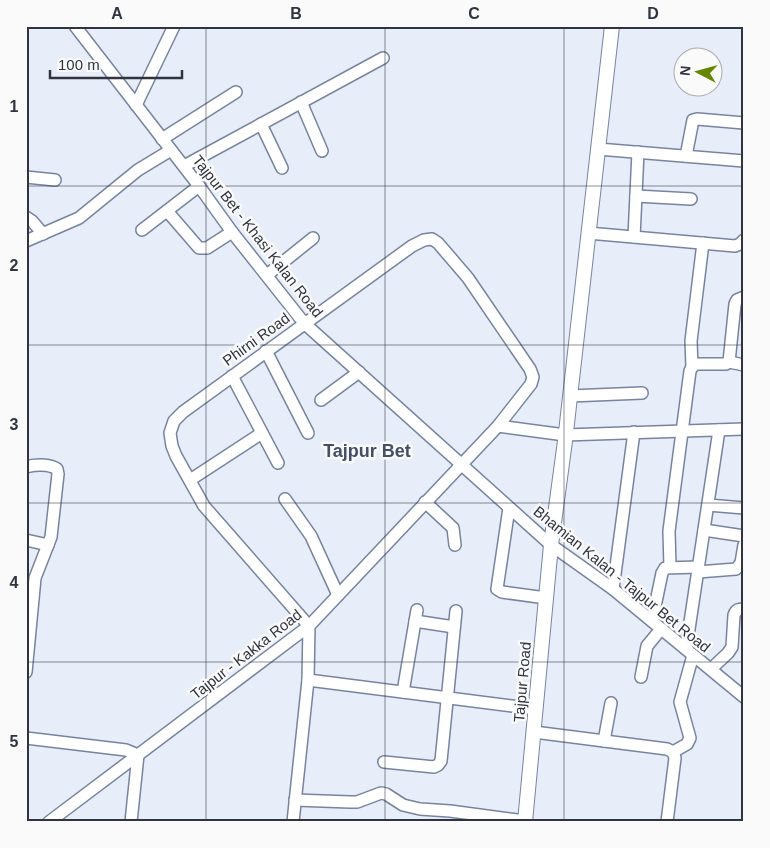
<svg xmlns="http://www.w3.org/2000/svg" width="770" height="848" font-family="Helvetica,sans-serif">
<rect width="100%" height="100%" fill="#e7edf9"/>
<g fill="none" stroke-linecap="round" stroke-linejoin="round">
<!-- minor casing -->
<g stroke="#7784a0" stroke-width="14">
<g id="minor">
<polyline points="75,26 199,186 232,232 304,323 551,545 613,589 744,697"/>
<polyline points="301,102 322,151"/>
<polyline points="136,105 174,26"/>
<polyline points="261,124 282,168"/>
<polyline points="162,139 236,92"/>
<polyline points="598,149 744,161"/>
<polyline points="686,156 693,120 697,119 744,123"/>
<polyline points="184,166 383,58"/>
<polyline points="26,177 55,180"/>
<polyline points="636,196 691,199"/>
<polyline points="167,211 199,248 207,248 232,232"/>
<polyline points="26,217 32,221 43,234"/>
<polyline points="142,230 199,186"/>
<polyline points="588,233 735,246 740,244 744,240"/>
<polyline points="634,237 638,152"/>
<polyline points="26,241 79,218 138,170 171,150"/>
<polyline points="267,275 313,238"/>
<polyline points="266,351 308,433"/>
<polyline points="729,362 744,365"/>
<polyline points="692,367 691,341 703,243"/>
<polyline points="232,376 278,463"/>
<polyline points="570,396 642,393"/>
<polyline points="321,400 359,372"/>
<polyline points="498,426 565,435 744,429"/>
<path d="M26 467C34 464 50 464 57 469L58 474 51 537 35 578 26 672"/>
<polyline points="190,480 262,433"/>
<polyline points="285,499 311,536 338,595"/>
<polyline points="425,502 453,528 455,545"/>
<polyline points="708,505 744,508"/>
<polyline points="509,508 497,589 502,592 546,598"/>
<polyline points="704,530 744,536"/>
<polyline points="26,540 48,545"/>
<polyline points="670,567 669,531 690,371 692,367 696,364 726,364 729,362 735,304 737,300 744,297"/>
<polyline points="698,572 736,569 741,563 744,545"/>
<polyline points="613,589 634,432"/>
<polyline points="415,621 454,627"/>
<polyline points="652,621 662,573 665,568 698,567"/>
<polyline points="686,649 719,430"/>
<path d="M711 669 728 653 732 647 734 615C736 610 738 609 744 609"/>
<polyline points="641,677 647,646 661,629"/>
<polyline points="308,680 536,709"/>
<polyline points="403,692 417,610"/>
<polyline points="534,732 667,749 673,752 675,758 667,822"/>
<polyline points="26,738 126,750 138,755 131,822"/>
<polyline points="604,741 611,703"/>
<polyline points="673,752 687,744 690,738 680,702 693,655"/>
<polyline points="384,762 434,767 438,765 441,761 456,611"/>
<polyline points="295,800 350,802 357,802 381,793 386,794 403,805 420,809 450,811 525,821"/>
<polyline points="49,822 309,626 498,426 531,384 533,377 530,369 468,278 438,243 432,239 424,240 412,246 183,412 174,421 170,433 172,446 176,456 204,506 309,626 308,680 293,822"/>
</g>
</g>
<!-- major casing -->
<g stroke="#7784a0" stroke-width="16">
<polyline id="major" points="525,822 551,545 565,441 612,26"/>
</g>
<!-- minor -->
<use href="#minor" stroke="#fff" stroke-width="11"/>
<!-- major -->
<use href="#major" stroke="#fff" stroke-width="14"/>
</g>
<!-- grid -->
<path fill="none" stroke="#2f3440" stroke-width="1" stroke-opacity="0.55" d="M206 26V822M385 26V822M564 26V822M26 186H744M26 345H744M26 503H744M26 662H744"/>
<g text-anchor="middle" dominant-baseline="central" stroke-width="5" stroke-linejoin="round" paint-order="stroke">
<!-- street labels -->
<g font-size="15" fill="#2f3440" stroke="#fafafa">
<text transform="translate(258 236) rotate(52)">Tajpur Bet - Khasi Kalan Road</text>
<text transform="translate(256 339) rotate(-36)">Phirni Road</text>
<text transform="translate(622 579) rotate(39)">Bhamian Kalan - Tajpur Bet Road</text>
<text transform="translate(246 654) rotate(-38)">Tajpur - Kakka Road</text>
<text transform="translate(522 682) rotate(-85)">Tajpur Road</text>
</g>
<!-- quarter labels -->
<g font-size="18" font-weight="bold" fill="#434e68" stroke="#fafafa">
<text x="367" y="451">Tajpur Bet</text>
</g>
</g>
<!-- border -->
<rect width="770" height="848" fill="none" stroke="#fafafa" stroke-width="55"/>
<!-- north arrow -->
<g transform="translate(698 72) rotate(276)"><circle r="24" fill="#fafafa" stroke="#a9abb0"/>
<path d="M0-4L9 19L0 12L-9 19Z" fill="#668600"/>
<text y="-8" font-size="14" font-weight="bold" text-anchor="middle" fill="#2f3440">N</text>
</g>
<!-- scale -->
<path d="M50 70v8h132v-8" fill="none" stroke="#2f3440" stroke-width="2.5"/>
<text x="58" y="70" font-size="15" fill="#2f3440" stroke="#fafafa" stroke-width="4" paint-order="stroke">100 m</text>
<rect x="28" y="28" width="714" height="792" fill="none" stroke="#2f3440" stroke-width="2"/>
<g font-size="16" text-anchor="middle" font-weight="bold" fill="#2f3440">
<text x="117" y="19">A</text>
<text x="296" y="19">B</text>
<text x="474" y="19">C</text>
<text x="653" y="19">D</text>
<text x="14" y="112">1</text>
<text x="14" y="271">2</text>
<text x="14" y="430">3</text>
<text x="14" y="588">4</text>
<text x="14" y="747">5</text>
</g>
</svg>
